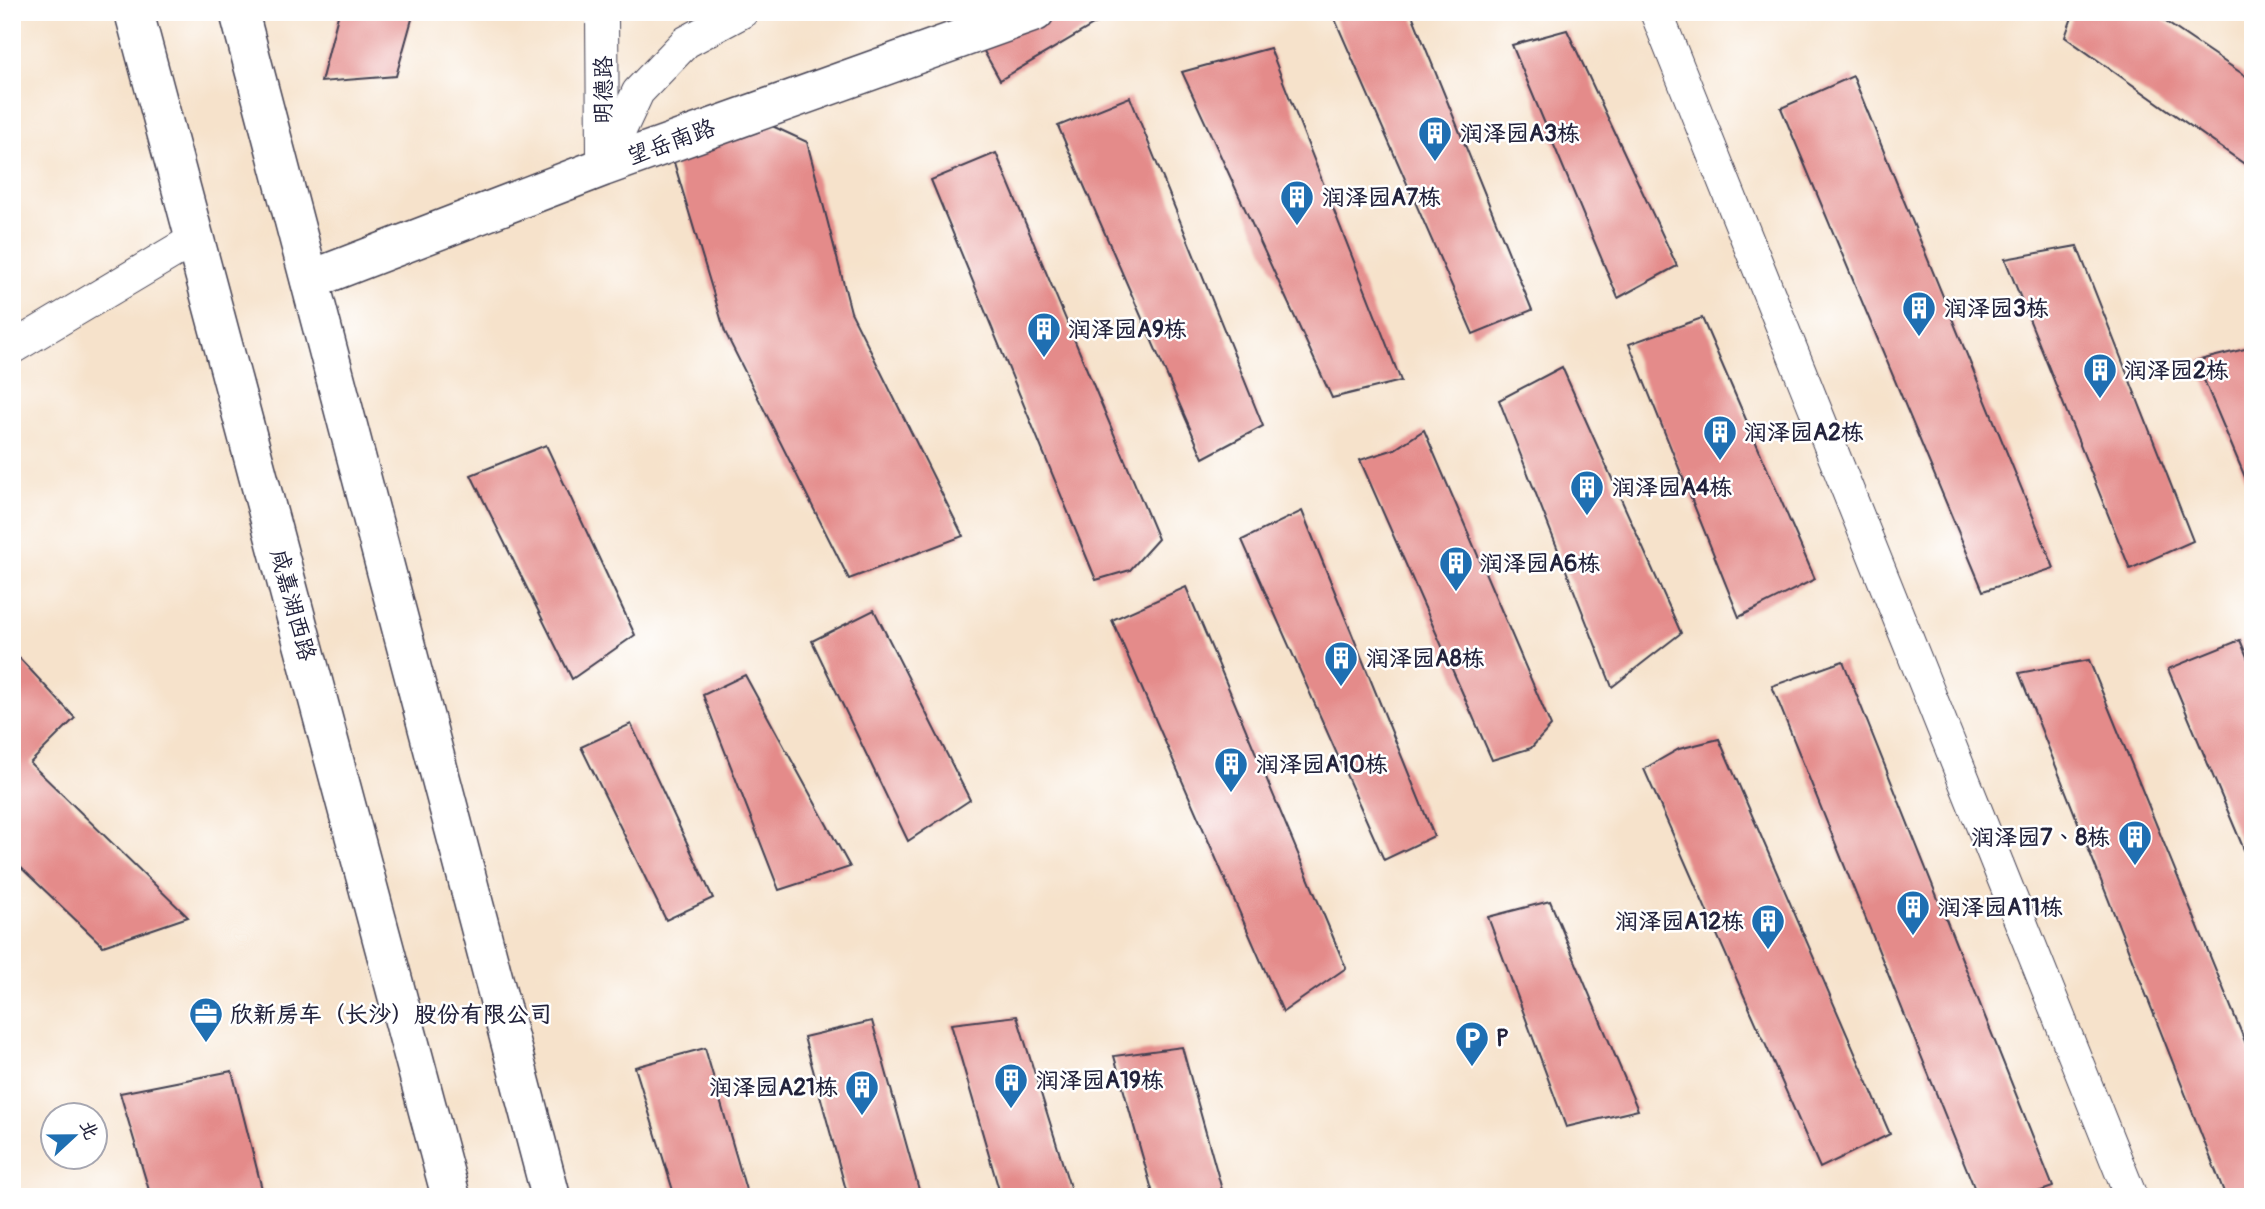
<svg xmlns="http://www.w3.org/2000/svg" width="2265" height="1209" font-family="Pangolin,'LXGW WenKai TC',sans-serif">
<rect width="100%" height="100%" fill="#fff"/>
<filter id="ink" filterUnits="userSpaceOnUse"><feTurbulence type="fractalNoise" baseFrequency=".0143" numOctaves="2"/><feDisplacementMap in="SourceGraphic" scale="14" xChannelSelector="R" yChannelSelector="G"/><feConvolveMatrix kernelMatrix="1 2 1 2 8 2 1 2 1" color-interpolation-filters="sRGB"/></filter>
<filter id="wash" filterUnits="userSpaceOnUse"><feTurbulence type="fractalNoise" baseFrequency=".00686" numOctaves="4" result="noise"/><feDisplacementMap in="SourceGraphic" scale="28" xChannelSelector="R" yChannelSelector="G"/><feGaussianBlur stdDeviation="1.57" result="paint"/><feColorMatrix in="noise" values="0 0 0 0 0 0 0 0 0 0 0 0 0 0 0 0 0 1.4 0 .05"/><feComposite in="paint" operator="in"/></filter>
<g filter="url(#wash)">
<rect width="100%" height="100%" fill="#f6e2cb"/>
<g id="blocks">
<!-- building -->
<g fill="#e48b8a">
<polygon points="339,12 414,12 396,76 321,82"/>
<polygon points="962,12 1115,12 1000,80"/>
<polygon points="1339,12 1411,12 1532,310 1473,334 1333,15"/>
<polygon points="2074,12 2151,12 2253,81 2253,170 2065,37"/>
<polygon points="1567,30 1677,266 1618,298 1512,45"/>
<polygon points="1270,48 1401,381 1332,398 1182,72"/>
<polygon points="1853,76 2054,568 1983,591 1781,108"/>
<polygon points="1130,97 1263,426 1203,458 1058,126"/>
<polygon points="757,119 807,142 851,312 963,536 849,579 725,332 673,159"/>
<polygon points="996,153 1158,539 1130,570 1096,580 931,180"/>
<polygon points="2077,246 2193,541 2130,569 2005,259"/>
<polygon points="1702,318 1815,579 1739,617 1629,344"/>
<polygon points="2253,347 2253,496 2196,361"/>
<polygon points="1562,367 1681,633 1612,687 1499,400"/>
<polygon points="1424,430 1551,726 1531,748 1492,760 1360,460 1395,449"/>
<polygon points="546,445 635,635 572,679 471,475"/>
<polygon points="1302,511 1434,836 1384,860 1242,540"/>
<polygon points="1186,587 1346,968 1283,1012 1112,620"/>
<polygon points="874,610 970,800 908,841 812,641"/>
<polygon points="2240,640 2253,671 2253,871 2168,669"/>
<polygon points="12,650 75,718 30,763 188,917 103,946 12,859"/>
<polygon points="2089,660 2253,1061 2253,1197 2226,1197 2019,673"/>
<polygon points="1843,661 2053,1187 2023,1197 1978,1197 1772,686"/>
<polygon points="745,675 850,867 779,890 703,695"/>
<polygon points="631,724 713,898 666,920 581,747"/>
<polygon points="1719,739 1890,1134 1820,1168 1644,769 1679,749"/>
<polygon points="1550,901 1638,1110 1566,1127 1488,917"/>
<polygon points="1017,1016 1073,1197 1001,1197 951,1024"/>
<polygon points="872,1021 921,1197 848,1197 804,1037"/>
<polygon points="1182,1047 1224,1197 1154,1197 1114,1056"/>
<polygon points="705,1048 748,1197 675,1197 635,1067"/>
<polygon points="232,1071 264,1197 151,1197 120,1093"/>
</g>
</g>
</g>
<g filter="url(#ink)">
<use href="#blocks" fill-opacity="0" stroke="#423f51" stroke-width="2"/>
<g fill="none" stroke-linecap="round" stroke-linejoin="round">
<!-- street casing -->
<g stroke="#423f51" stroke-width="34">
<g id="street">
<polyline points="602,12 603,158"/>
<polyline points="1656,12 2131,1197"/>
<polyline points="603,167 638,92 686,42 742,12"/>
<polyline points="12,348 195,239"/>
</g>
</g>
<!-- secondary casing -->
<g stroke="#423f51" stroke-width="41">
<g id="secondary">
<polyline points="134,12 451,1197"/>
<polyline points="239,12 551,1197"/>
<polyline points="310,280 603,167 1035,12"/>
</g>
</g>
<!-- street -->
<use href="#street" stroke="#fff" stroke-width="32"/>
<!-- secondary -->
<use href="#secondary" stroke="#fff" stroke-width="38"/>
</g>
</g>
<!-- icons -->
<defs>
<g id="building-pin" transform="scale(1.75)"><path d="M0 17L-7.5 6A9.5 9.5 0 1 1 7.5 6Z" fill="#1f6fb2" stroke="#fff"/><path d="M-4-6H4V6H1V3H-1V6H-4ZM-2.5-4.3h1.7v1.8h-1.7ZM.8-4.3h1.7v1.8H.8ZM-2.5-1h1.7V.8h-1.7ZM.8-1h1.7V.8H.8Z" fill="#fff"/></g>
<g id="office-pin" transform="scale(1.75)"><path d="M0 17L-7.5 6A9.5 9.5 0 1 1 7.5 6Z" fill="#1f6fb2" stroke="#fff"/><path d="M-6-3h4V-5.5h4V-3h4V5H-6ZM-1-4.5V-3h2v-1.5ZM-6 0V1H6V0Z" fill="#fff"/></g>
<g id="parking-pin" transform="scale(1.75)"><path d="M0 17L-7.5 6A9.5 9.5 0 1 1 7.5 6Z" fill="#1f6fb2" stroke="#fff"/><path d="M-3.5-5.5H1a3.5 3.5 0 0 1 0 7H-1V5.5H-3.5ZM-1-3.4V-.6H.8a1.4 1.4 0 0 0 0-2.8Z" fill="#fff"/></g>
</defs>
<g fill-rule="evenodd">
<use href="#building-pin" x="1435" y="133"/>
<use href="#building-pin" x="1297" y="197"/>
<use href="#building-pin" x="1919" y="308"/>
<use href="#building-pin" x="1044" y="329"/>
<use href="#building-pin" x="2100" y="370"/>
<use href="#building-pin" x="1720" y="432"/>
<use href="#building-pin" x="1587" y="487"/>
<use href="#building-pin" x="1456" y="563"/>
<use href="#building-pin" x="1341" y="658"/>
<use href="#building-pin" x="1231" y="764"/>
<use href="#building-pin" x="2135" y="837"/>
<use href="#building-pin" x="1913" y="907"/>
<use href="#building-pin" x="1768" y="921"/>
<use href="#office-pin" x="206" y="1014"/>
<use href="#parking-pin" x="1472" y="1038"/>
<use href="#building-pin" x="1011" y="1080"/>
<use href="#building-pin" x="862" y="1087"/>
</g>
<g text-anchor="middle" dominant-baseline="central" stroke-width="5" stroke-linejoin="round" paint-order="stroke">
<!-- street labels -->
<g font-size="23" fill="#22223b" stroke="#fff">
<text transform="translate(603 90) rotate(-90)">明德路</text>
<text transform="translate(671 142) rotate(-20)">望岳南路</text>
<text transform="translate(293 605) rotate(75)">咸嘉湖西路</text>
</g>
<!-- poi labels -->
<g font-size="23" font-weight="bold" fill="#22223b" stroke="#fff" text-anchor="start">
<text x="1460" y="133">润泽园A3栋</text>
<text x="1322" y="197">润泽园A7栋</text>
<text x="1944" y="308">润泽园3栋</text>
<text x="1068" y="329">润泽园A9栋</text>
<text x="2124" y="370">润泽园2栋</text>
<text x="1744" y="432">润泽园A2栋</text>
<text x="1612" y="487">润泽园A4栋</text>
<text x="1480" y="563">润泽园A6栋</text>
<text x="1366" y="658">润泽园A8栋</text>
<text x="1256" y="764">润泽园A10栋</text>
<text x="2110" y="837" text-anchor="end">润泽园7、8栋</text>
<text x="1938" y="907">润泽园A11栋</text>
<text x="1744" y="921" text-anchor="end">润泽园A12栋</text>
<text x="230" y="1014">欣新房车（长沙）股份有限公司</text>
<text x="1496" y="1038">P</text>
<text x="1036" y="1080">润泽园A19栋</text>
<text x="838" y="1087" text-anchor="end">润泽园A21栋</text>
</g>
</g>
<!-- margin -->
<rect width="2265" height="1209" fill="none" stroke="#fff" stroke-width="42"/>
<!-- north arrow -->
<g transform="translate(74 1136) rotate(68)"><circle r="33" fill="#ffffff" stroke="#a7a7b1" stroke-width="2"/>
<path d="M0-5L12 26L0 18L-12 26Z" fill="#1f6fb2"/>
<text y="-10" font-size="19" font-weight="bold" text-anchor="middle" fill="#22223b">北</text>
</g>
</svg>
